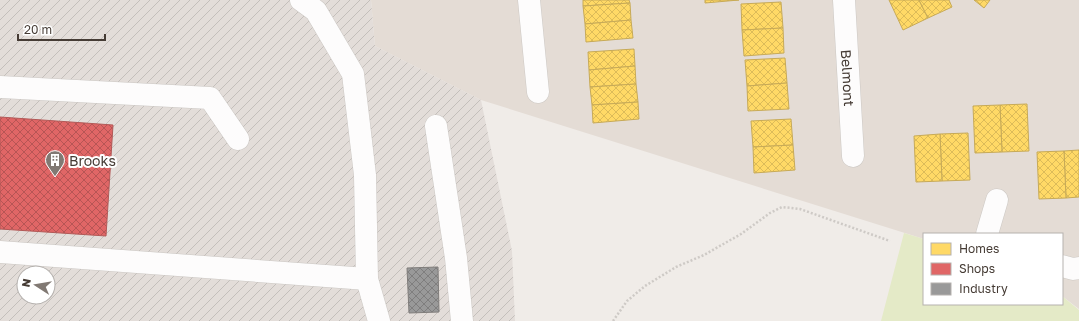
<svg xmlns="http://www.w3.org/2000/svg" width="1079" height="321" font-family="'Golos Text',sans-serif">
<defs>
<pattern id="industrial-furrows" width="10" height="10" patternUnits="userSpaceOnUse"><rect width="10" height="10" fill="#e3ddd9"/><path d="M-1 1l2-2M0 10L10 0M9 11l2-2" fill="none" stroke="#c4bfbb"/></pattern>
<pattern id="homes-cross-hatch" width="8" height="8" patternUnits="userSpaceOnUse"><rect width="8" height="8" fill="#ffd966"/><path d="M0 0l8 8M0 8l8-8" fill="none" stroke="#dcbb59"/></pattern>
<pattern id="shops-cross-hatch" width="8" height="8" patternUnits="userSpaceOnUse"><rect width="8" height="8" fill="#e06666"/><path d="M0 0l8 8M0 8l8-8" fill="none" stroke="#b75555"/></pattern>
<pattern id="industry-cross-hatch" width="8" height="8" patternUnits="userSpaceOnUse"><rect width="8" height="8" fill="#999"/><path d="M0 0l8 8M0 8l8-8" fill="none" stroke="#7f7e7e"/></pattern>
</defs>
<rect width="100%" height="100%" fill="#f0ece8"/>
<!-- residential -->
<polygon fill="#e4dcd5" points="371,0 1079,0 1079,309 1062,296 1062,234 924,234 924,239 481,100 375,46"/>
<!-- industrial -->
<path fill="url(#industrial-furrows)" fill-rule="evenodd" d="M0 0H371L375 46 481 100 512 251 515 321H0ZM24 273H48V297H24Z"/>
<!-- green -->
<polygon fill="#e4eac7" points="904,233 924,239 924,304 1062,304 1062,296 1079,310 1079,321 881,321"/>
<!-- homes -->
<g fill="url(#homes-cross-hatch)" stroke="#c7aa57">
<polygon points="583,0 629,0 630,3 583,6"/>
<polygon points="705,0 739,0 705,3"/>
<polygon points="889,0 919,0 928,18 903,30"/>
<polygon points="919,0 949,0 952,7 928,18"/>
<polygon points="974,0 990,0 984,8"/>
<polygon points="781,2 783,28 742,30 741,4"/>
<polygon points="630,3 631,20 585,24 583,6"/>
<polygon points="631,20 633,38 586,42 585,24"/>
<polygon points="783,28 784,53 744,56 742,30"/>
<polygon points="634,49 635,66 589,70 588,52"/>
<polygon points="785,58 787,83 747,86 745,60"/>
<polygon points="635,66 636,84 590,87 589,70"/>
<polygon points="787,83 789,109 748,111 747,86"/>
<polygon points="636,84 638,102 592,105 590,87"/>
<polygon points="638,102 639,119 593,123 592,105"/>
<polygon points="1027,104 1029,151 1002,152 1000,105"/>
<polygon points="1000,105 1002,152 975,153 973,106"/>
<polygon points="791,119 793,145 753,147 751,121"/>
<polygon points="968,133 970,180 942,181 940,134"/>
<polygon points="940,134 942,181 916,182 914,136"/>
<polygon points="793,145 795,170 754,173 753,147"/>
<polygon points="1079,150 1079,197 1066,198 1064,151"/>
<polygon points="1064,151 1066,198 1039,199 1037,152"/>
</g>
<!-- shops -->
<polygon fill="url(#shops-cross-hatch)" stroke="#b25957" points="0,117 113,125 106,236 0,229"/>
<!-- industry -->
<polygon fill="url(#industry-cross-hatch)" stroke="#807d7b" points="438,267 439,312 409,313 407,268"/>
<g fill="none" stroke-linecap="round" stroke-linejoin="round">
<!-- minor casing -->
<g stroke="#ccc8c4" stroke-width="23">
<g id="minor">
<polyline points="301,0 316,11 353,74 365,175 367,279 379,321"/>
<polyline points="529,0 538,92"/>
<path id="s1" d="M844 0 853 156"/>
<polyline points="0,87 210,98 238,139"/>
<polyline points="436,126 456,258 462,321"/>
<polyline points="987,234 997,200"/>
<polyline points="0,252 367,279"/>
<polyline points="1062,266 1073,269 1079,268"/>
</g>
</g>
<!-- path -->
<polyline stroke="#cecac6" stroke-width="2.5" stroke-dasharray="2 2" stroke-linecap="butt" points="613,321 627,301 645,286 676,267 704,255 741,234 770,213 782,207 800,209 890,241"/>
<!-- minor -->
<use href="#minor" stroke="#fdfcfc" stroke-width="22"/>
</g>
<!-- icons -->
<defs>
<g id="building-pin" transform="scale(1)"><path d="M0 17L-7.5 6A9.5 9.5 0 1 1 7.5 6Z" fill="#817973" stroke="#fff"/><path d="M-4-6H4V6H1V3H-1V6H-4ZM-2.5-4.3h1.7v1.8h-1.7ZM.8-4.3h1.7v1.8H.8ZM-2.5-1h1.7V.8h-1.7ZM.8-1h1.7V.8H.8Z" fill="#fff"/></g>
</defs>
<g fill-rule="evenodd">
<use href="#building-pin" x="55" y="160"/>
</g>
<g text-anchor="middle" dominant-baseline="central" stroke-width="4" stroke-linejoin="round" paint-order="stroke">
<!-- street labels -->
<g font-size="14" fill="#453b34" stroke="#fff">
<text stroke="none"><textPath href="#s1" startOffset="78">Belmont</textPath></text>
</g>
<!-- poi labels -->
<g font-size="14" fill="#453b34" stroke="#fff" text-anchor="start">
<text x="69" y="160">Brooks</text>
</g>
</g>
<!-- legend -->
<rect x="923" y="233" width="140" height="72" fill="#ffffff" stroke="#b5b1ae"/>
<rect x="931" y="243" width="20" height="12" fill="#ffd966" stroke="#b5b1ae"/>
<text x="959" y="253" font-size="12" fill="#453b34">Homes</text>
<rect x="931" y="263" width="20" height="12" fill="#e06666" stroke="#b5b1ae"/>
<text x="959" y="273" font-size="12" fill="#453b34">Shops</text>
<rect x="931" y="283" width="20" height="12" fill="#999999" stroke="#b5b1ae"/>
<text x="959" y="293" font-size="12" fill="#453b34">Industry</text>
<!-- north arrow -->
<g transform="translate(36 285) rotate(282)"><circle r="19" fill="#ffffff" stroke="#b5b1ae"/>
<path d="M0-3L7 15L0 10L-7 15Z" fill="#817973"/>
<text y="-6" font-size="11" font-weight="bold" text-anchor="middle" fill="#453b34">N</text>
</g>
<!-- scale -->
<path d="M18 34v6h87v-6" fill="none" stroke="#453b34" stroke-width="2"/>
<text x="24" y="34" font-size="12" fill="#453b34" stroke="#ffffff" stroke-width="3" paint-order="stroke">20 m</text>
</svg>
